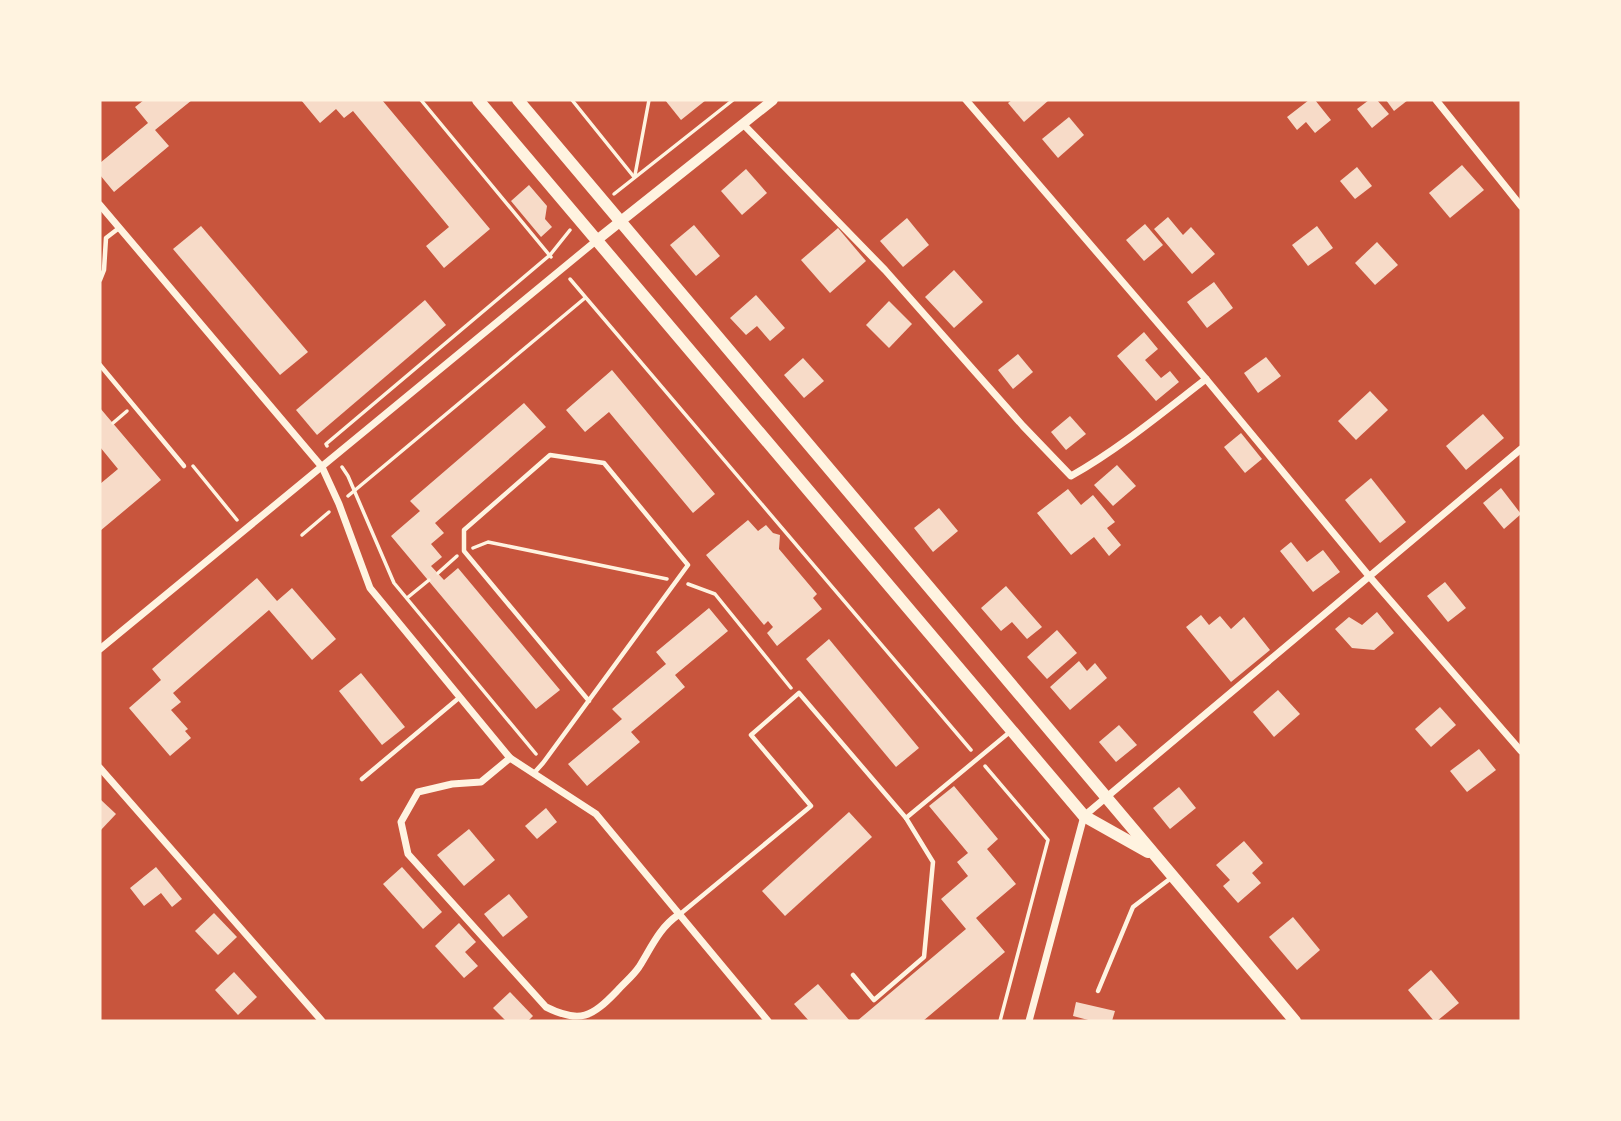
<svg xmlns="http://www.w3.org/2000/svg" width="1621" height="1121" font-family="Roboto,sans-serif">
<rect width="100%" height="100%" fill="#c8553d"/>
<!-- building -->
<g fill="#f7dbc8">
<polygon points="144,100 192,100 155,130 169,146 114,192 100,175 100,163 148,123 135,107"/>
<polygon points="301,100 382,100 490,229 444,268 426,246 449,227 353,111 344,118 336,109 320,123"/>
<polygon points="665,100 706,100 681,120"/>
<polygon points="1012,100 1049,100 1024,122 1008,103"/>
<polygon points="1309,100 1315,100 1331,120 1315,133 1306,122 1297,130 1287,117"/>
<polygon points="1369,100 1377,100 1389,114 1372,128 1357,109"/>
<polygon points="1386,100 1408,100 1394,111"/>
<polygon points="1069,117 1084,135 1058,158 1042,139"/>
<polygon points="1462,165 1484,190 1450,218 1429,193"/>
<polygon points="1357,167 1372,186 1355,199 1340,181"/>
<polygon points="746,169 767,193 742,215 721,191"/>
<polygon points="529,185 547,206 545,219 552,227 541,237 511,201"/>
<polygon points="1168,217 1183,235 1191,227 1215,254 1192,274 1154,229"/>
<polygon points="907,218 929,245 903,267 880,241"/>
<polygon points="1145,224 1163,245 1144,261 1126,240"/>
<polygon points="694,225 720,256 696,276 670,245"/>
<polygon points="201,226 308,352 280,375 173,249"/>
<polygon points="1317,226 1333,248 1308,266 1292,245"/>
<polygon points="838,228 866,261 830,293 801,260"/>
<polygon points="1377,242 1398,265 1375,285 1355,263"/>
<polygon points="954,270 983,302 954,328 925,297"/>
<polygon points="1214,282 1233,308 1207,328 1187,302"/>
<polygon points="756,295 785,328 770,341 757,326 746,335 730,318"/>
<polygon points="425,300 446,325 317,435 296,410"/>
<polygon points="889,301 912,324 889,348 866,325"/>
<polygon points="1144,332 1158,349 1145,360 1161,378 1170,371 1179,382 1156,401 1117,356"/>
<polygon points="1018,354 1033,372 1013,389 998,370"/>
<polygon points="1266,357 1281,376 1258,393 1244,373"/>
<polygon points="803,358 824,381 804,398 784,375"/>
<polygon points="612,370 715,494 693,513 609,412 585,432 566,410"/>
<polygon points="1370,391 1388,410 1356,440 1338,421"/>
<polygon points="524,403 546,427 435,523 444,533 431,544 442,557 431,566 444,580 458,568 560,690 536,709 391,536 420,511 410,501"/>
<polygon points="100,408 161,480 100,531 100,484 118,469 100,447"/>
<polygon points="1483,414 1504,438 1466,470 1446,446"/>
<polygon points="1070,416 1086,434 1066,450 1051,432"/>
<polygon points="1241,433 1262,459 1245,473 1224,447"/>
<polygon points="1117,465 1136,486 1113,506 1094,485"/>
<polygon points="1371,478 1406,522 1380,543 1345,500"/>
<polygon points="1501,488 1521,514 1504,529 1483,503"/>
<polygon points="1068,489 1081,505 1093,495 1115,522 1107,528 1121,545 1109,556 1094,537 1071,555 1037,513"/>
<polygon points="939,508 958,531 933,552 914,528"/>
<polygon points="748,520 758,531 766,525 773,533 780,535 779,549 817,594 813,598 822,609 777,646 767,633 773,627 768,621 764,625 706,555"/>
<polygon points="1291,542 1307,562 1323,550 1340,572 1313,592 1280,551"/>
<polygon points="257,578 277,601 292,588 336,639 312,660 269,610 173,693 181,702 171,710 188,729 185,731 191,738 170,756 129,708 161,680 152,669"/>
<polygon points="1445,582 1466,608 1448,622 1427,596"/>
<polygon points="1006,586 1042,627 1027,639 1012,622 1001,631 981,608"/>
<polygon points="709,608 728,631 675,675 685,687 631,732 640,742 587,786 568,764 622,719 612,709 666,664 656,652"/>
<polygon points="1377,612 1394,633 1374,650 1352,648 1335,629 1349,617 1362,625"/>
<polygon points="1201,615 1209,625 1220,616 1231,629 1244,617 1270,650 1231,682 1186,627"/>
<polygon points="1057,630 1077,653 1047,679 1027,657"/>
<polygon points="829,639 919,748 896,767 806,659"/>
<polygon points="1079,661 1087,671 1095,663 1107,678 1070,710 1050,687"/>
<polygon points="361,673 405,727 382,745 339,691"/>
<polygon points="1278,690 1300,714 1274,737 1253,712"/>
<polygon points="1440,707 1456,725 1431,747 1415,729"/>
<polygon points="1119,725 1137,745 1116,762 1099,742"/>
<polygon points="1479,749 1496,770 1467,792 1450,771"/>
<polygon points="954,786 998,839 987,849 1016,884 976,918 1005,952 923,1021 857,1021 966,929 941,899 968,876 957,862 968,853 929,806"/>
<polygon points="1179,787 1196,808 1170,829 1153,808"/>
<polygon points="100,799 116,814 100,831"/>
<polygon points="546,808 557,822 537,839 525,826"/>
<polygon points="849,812 872,837 785,916 762,891"/>
<polygon points="469,829 495,860 464,886 437,855"/>
<polygon points="1244,841 1263,863 1252,873 1261,883 1238,903 1223,886 1230,880 1216,865"/>
<polygon points="156,867 182,899 172,907 161,893 144,906 130,888"/>
<polygon points="402,867 442,912 423,929 383,884"/>
<polygon points="509,894 528,917 503,937 484,914"/>
<polygon points="214,913 237,937 218,955 195,931"/>
<polygon points="1293,917 1320,950 1297,970 1269,937"/>
<polygon points="459,923 476,942 465,952 478,966 464,978 435,946"/>
<polygon points="1431,970 1459,1003 1437,1021 1434,1021 1408,990"/>
<polygon points="234,972 257,997 238,1015 215,990"/>
<polygon points="818,984 850,1021 809,1021 794,1004"/>
<polygon points="510,992 533,1016 528,1021 506,1021 493,1008"/>
<polygon points="1076,1002 1115,1011 1112,1021 1092,1021 1073,1016"/>
</g>
<g fill="none" stroke-linecap="round" stroke-linejoin="round">
<!-- path -->
<g stroke="#fff3e0" stroke-width="3.5">
<polyline points="421,100 551,257"/>
<polyline points="572,100 634,177"/>
<polyline points="635,175 649,100"/>
<polyline points="614,194 733,100"/>
<polyline points="570,279 971,750"/>
<polyline points="113,423 127,411"/>
<polyline points="327,446 326,444 550,255 570,230"/>
<polyline points="193,466 237,520"/>
<polyline points="342,467 348,476 394,583 536,754"/>
<polyline points="348,496 585,298"/>
<polyline points="302,535 329,512"/>
<polyline points="473,548 488,542 667,579"/>
<polyline points="438,573 457,556"/>
<polyline points="688,584 715,594 791,688"/>
<polyline points="407,598 429,580"/>
<polyline points="985,766 1048,840 1000,1021"/>
</g>
<!-- service -->
<g stroke="#fff3e0" stroke-width="4.5">
<polyline points="100,280 104,270 106,238 119,228"/>
<polyline points="100,365 184,466"/>
<polyline points="534,773 543,763 688,565 604,463 550,455 464,530 464,551 589,701"/>
<polyline points="362,779 460,697"/>
<polyline points="679,915 811,806 751,735 799,693 906,818"/>
<polyline points="853,975 874,1000 924,957 933,862 906,818 1011,731"/>
<polyline points="1098,991 1133,907 1171,878"/>
</g>
<!-- minor -->
<g stroke="#fff3e0" stroke-width="7">
<polyline points="966,100 1206,379 1369,576 1521,751"/>
<polyline points="1436,100 1521,206"/>
<path d="M743 124 885 270 1023 426 1071 476C1119 449 1162 413 1206 379"/>
<polyline points="100,205 322,467 339,504 370,588 510,758 596,814 768,1021"/>
<polyline points="100,649 597,240"/>
<path d="M510 758 481 782 452 784 418 792 401 822 408 854 546 1007C580 1024 592 1017 617 991 624 983 633 976 639 967 651 948 659 928 678 915"/>
<polyline points="100,768 322,1021"/>
<polyline points="1029,1021 1084,816 1521,449"/>
</g>
<!-- tertiary -->
<polyline stroke="#fff3e0" stroke-width="10" points="597,240 773,100"/>
<!-- secondary -->
<g stroke="#fff3e0" stroke-width="12">
<polyline points="478,100 1084,816 1148,852"/>
<polyline points="518,100 1295,1021"/>
</g>
</g>
<!-- border -->
<rect width="1621" height="1121" fill="none" stroke="#fff3e0" stroke-width="203"/>
</svg>
